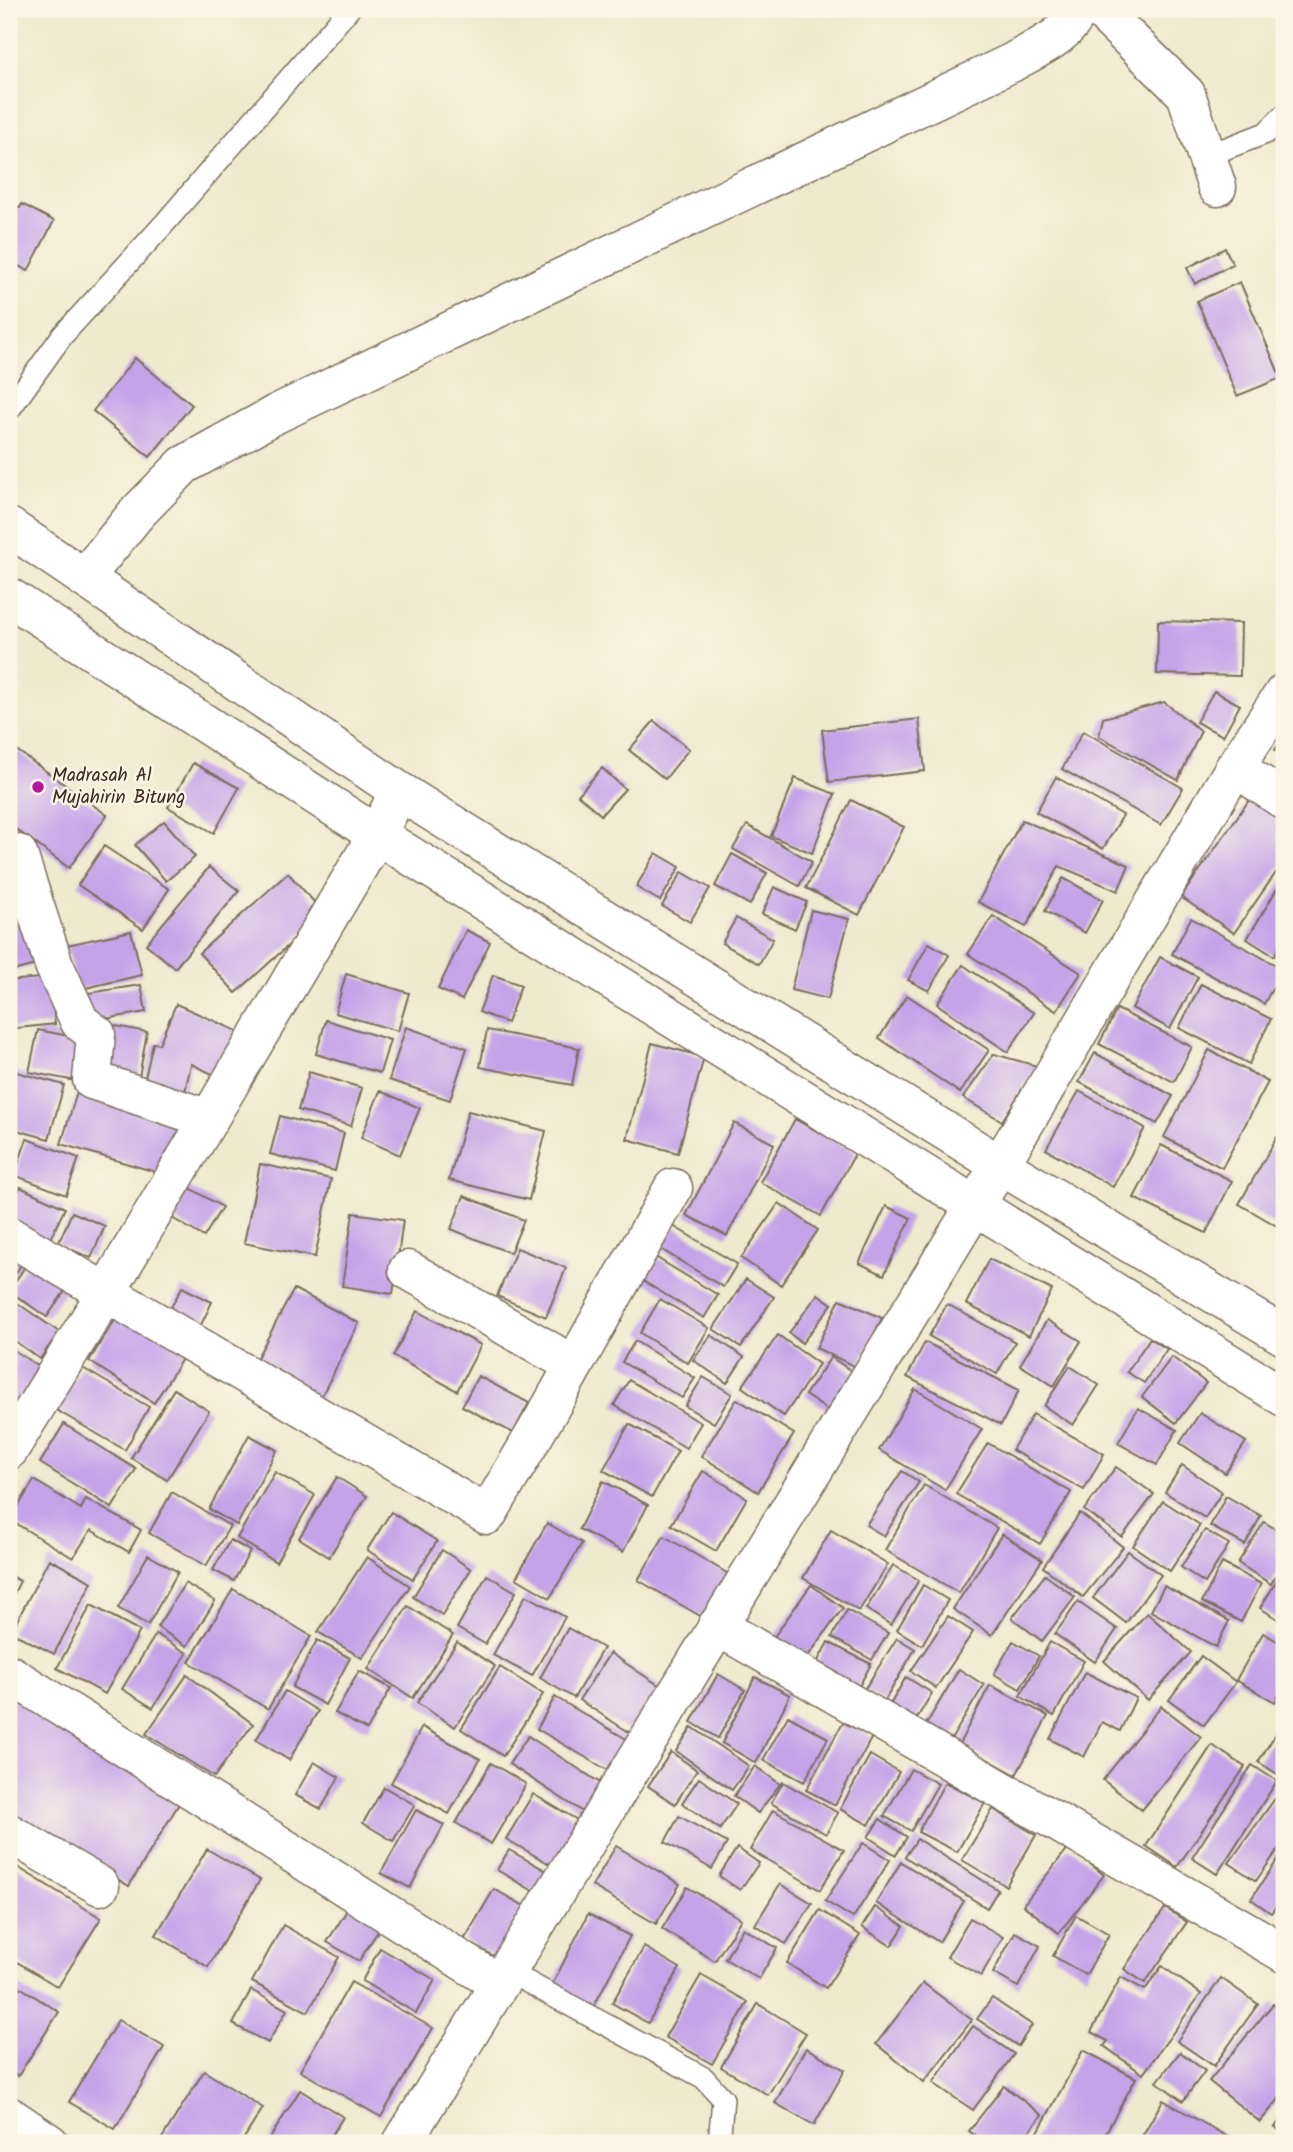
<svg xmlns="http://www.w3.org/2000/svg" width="1293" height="2152" font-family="Kalam,sans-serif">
<rect width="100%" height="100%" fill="#fcf5e5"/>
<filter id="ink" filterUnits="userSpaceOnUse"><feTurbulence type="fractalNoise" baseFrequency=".0143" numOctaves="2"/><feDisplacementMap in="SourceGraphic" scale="14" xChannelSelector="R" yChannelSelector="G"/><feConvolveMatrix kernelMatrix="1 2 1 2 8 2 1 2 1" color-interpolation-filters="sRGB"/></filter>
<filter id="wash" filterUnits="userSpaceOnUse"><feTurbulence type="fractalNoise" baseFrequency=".00686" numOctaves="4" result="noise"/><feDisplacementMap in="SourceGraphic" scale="28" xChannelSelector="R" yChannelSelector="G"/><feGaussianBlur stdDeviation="1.57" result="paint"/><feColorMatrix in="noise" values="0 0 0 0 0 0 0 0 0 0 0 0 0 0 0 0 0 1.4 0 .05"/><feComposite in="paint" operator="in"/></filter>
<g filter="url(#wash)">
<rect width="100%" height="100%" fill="#efe9cd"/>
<g id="blocks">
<!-- building -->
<g fill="#c4a3e9">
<polygon points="9,201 20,208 22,204 54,221 28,271 9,261"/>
<polygon points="1225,248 1233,264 1195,284 1187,268"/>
<polygon points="1240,282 1281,378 1237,396 1197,301"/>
<polygon points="135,358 192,405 150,457 93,411"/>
<polygon points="1158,621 1241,623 1240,676 1157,674"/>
<polygon points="1214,691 1240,705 1223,736 1196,722"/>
<polygon points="1164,702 1201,731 1178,780 1099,736 1103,718"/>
<polygon points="919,719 925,771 829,782 822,730"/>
<polygon points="654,721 689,749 665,779 629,750"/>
<polygon points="1083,731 1183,788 1161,825 1062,769"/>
<polygon points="1284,734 1284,755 1275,750"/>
<polygon points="15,749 107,815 69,868 9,824 9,758"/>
<polygon points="193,763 239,788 214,833 168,807"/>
<polygon points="602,768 625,789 601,815 578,795"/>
<polygon points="1056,777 1123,815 1103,849 1036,812"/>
<polygon points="795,778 835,794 812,853 771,836"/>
<polygon points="1252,796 1284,819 1284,861 1234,933 1181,897"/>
<polygon points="851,800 904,827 859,915 806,888"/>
<polygon points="1022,820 1129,865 1118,891 1059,866 1026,927 978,902"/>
<polygon points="164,821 195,857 166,881 135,845"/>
<polygon points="747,825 812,862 799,886 733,849"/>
<polygon points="104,846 169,889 143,929 78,885"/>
<polygon points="656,853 680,867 660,901 636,887"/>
<polygon points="732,854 767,873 750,905 715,886"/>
<polygon points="209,867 239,891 175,968 146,944"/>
<polygon points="682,872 710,888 690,922 662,906"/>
<polygon points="288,873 324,913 236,993 199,953"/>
<polygon points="1284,877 1284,939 1274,956 1247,939"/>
<polygon points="1063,878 1103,900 1085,933 1045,911"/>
<polygon points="774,887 807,902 795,929 762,914"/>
<polygon points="28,908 43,963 9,972 9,913"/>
<polygon points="811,910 849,919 828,999 791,990"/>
<polygon points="993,916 1081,973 1056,1011 968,954"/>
<polygon points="736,918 773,939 759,964 722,943"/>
<polygon points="1191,918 1283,969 1264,1004 1172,954"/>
<polygon points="466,930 490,942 462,1000 438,989"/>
<polygon points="131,931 142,975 77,990 67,945"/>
<polygon points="929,943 949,955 929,991 908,980"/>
<polygon points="1160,957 1198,977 1170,1029 1132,1008"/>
<polygon points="963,965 1034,1013 1008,1052 937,1004"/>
<polygon points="346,974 409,993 398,1031 335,1013"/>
<polygon points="493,975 521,985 507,1023 479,1012"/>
<polygon points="50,977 55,1024 9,1029 9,981"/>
<polygon points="1201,984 1271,1019 1249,1064 1179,1028"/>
<polygon points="141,985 146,1012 87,1022 82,994"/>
<polygon points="907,995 989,1050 960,1093 879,1038"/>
<polygon points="176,1004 244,1034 223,1079 191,1064 183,1101 142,1091 153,1043 159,1044"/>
<polygon points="1117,1009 1192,1047 1174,1082 1099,1044"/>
<polygon points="326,1020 390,1040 380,1073 316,1054"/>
<polygon points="111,1025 147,1032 138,1083 102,1078"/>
<polygon points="406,1027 467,1048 450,1100 389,1080"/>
<polygon points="38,1030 90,1040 86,1083 29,1072"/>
<polygon points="487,1030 579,1048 572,1085 480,1067"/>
<polygon points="652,1043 704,1057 678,1153 627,1139"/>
<polygon points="1209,1050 1268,1082 1222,1168 1164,1137"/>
<polygon points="1095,1053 1173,1096 1157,1124 1079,1082"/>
<polygon points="994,1054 1037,1066 1002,1121 963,1098"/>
<polygon points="9,1070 64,1085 49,1139 9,1128"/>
<polygon points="309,1072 362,1088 351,1126 298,1110"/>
<polygon points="78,1089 182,1120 166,1175 61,1144"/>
<polygon points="380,1091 420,1108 400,1155 361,1138"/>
<polygon points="1079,1091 1145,1128 1113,1187 1046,1149"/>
<polygon points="468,1111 546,1131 529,1200 449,1180"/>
<polygon points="280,1116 344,1133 335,1171 270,1154"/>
<polygon points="795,1119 856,1152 821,1216 760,1182"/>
<polygon points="734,1123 774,1144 727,1236 686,1215"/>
<polygon points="1277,1137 1284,1141 1284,1230 1239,1204"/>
<polygon points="27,1139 79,1158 66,1195 14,1175"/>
<polygon points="1161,1145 1232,1181 1206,1233 1134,1198"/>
<polygon points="260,1164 331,1179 315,1257 244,1243"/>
<polygon points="185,1185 222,1207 204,1237 167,1215"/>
<polygon points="20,1187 65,1208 48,1244 9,1227 9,1214"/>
<polygon points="464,1196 524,1220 510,1253 451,1229"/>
<polygon points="779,1203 818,1230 781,1285 741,1258"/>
<polygon points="886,1206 911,1218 884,1275 859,1263"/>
<polygon points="72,1212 105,1226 91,1258 58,1244"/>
<polygon points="353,1213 403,1220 393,1294 342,1286"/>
<polygon points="673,1226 737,1264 723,1287 659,1248"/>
<polygon points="9,1241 28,1254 9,1284"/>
<polygon points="517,1248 566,1268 546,1317 497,1296"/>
<polygon points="652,1255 718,1295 704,1318 638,1278"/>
<polygon points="32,1256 71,1282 47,1317 9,1291"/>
<polygon points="989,1259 1052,1290 1029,1336 966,1304"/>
<polygon points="746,1279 774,1297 741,1347 713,1329"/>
<polygon points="182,1287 212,1302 199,1329 168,1313"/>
<polygon points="294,1289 359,1323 318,1403 252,1367"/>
<polygon points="818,1294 832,1304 802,1343 789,1333"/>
<polygon points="660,1299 709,1328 688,1363 640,1333"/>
<polygon points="840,1299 882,1318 858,1368 816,1348"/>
<polygon points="13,1300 59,1332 40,1359 9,1337 9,1307"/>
<polygon points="947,1304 1015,1342 997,1374 929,1336"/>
<polygon points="122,1309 187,1351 154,1403 89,1361"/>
<polygon points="417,1311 481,1345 457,1391 393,1356"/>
<polygon points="1047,1320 1081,1341 1054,1386 1020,1365"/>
<polygon points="711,1335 744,1357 727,1383 693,1360"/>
<polygon points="778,1335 819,1364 784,1416 742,1387"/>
<polygon points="1150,1338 1167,1349 1144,1383 1127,1372"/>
<polygon points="635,1341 695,1378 682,1398 622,1362"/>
<polygon points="925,1342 1019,1390 1001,1425 907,1377"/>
<polygon points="9,1347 47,1372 9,1424"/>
<polygon points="831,1357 854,1373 829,1411 805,1395"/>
<polygon points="1172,1357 1206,1383 1176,1423 1142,1397"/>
<polygon points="1070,1366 1099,1385 1073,1425 1044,1406"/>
<polygon points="81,1367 149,1407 125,1450 56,1410"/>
<polygon points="478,1376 529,1403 513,1433 462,1406"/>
<polygon points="703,1377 732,1394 714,1423 685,1406"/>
<polygon points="629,1380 701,1423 686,1448 614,1405"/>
<polygon points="174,1389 209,1411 167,1480 131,1458"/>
<polygon points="915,1389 982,1429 945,1490 879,1450"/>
<polygon points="737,1399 794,1434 758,1492 701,1456"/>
<polygon points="1138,1408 1177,1430 1157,1465 1118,1443"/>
<polygon points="1200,1413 1246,1442 1225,1473 1180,1443"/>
<polygon points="1033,1414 1104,1454 1084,1490 1012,1450"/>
<polygon points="64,1424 136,1469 112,1508 40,1463"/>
<polygon points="629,1424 678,1451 652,1497 603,1470"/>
<polygon points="249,1435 277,1450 237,1525 209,1509"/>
<polygon points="988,1443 1071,1492 1040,1544 956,1494"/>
<polygon points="1182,1465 1222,1492 1205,1518 1165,1492"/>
<polygon points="1116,1467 1154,1494 1122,1537 1084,1510"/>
<polygon points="703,1471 747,1498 716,1551 671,1525"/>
<polygon points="902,1471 919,1482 884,1536 866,1525"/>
<polygon points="275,1472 315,1495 276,1562 237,1538"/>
<polygon points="337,1477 367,1496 329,1557 299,1538"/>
<polygon points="34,1480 81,1509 86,1499 141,1530 129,1552 91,1530 73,1558 10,1520"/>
<polygon points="603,1481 648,1505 623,1552 579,1529"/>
<polygon points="924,1485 997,1528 959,1593 885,1550"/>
<polygon points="172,1492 230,1526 206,1566 149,1533"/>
<polygon points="1226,1496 1261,1516 1245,1545 1210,1526"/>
<polygon points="1163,1501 1200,1525 1170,1571 1133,1546"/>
<polygon points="391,1512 437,1541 413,1579 367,1550"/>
<polygon points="1080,1513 1123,1547 1083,1597 1043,1567"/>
<polygon points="1264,1522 1284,1534 1284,1561 1271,1584 1238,1563"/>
<polygon points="547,1523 582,1543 550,1598 516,1578"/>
<polygon points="831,1530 888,1564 859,1611 803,1578"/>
<polygon points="1205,1530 1229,1544 1205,1583 1181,1567"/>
<polygon points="1002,1534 1042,1560 992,1635 953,1609"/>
<polygon points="664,1536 732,1576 707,1620 638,1580"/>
<polygon points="230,1540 250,1551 234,1581 213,1570"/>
<polygon points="442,1550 471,1569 442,1615 413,1597"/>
<polygon points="1128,1551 1161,1575 1126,1623 1093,1598"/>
<polygon points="148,1555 178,1572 148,1625 118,1608"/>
<polygon points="367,1557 410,1586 362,1658 318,1632"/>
<polygon points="49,1559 92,1582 54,1654 11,1632"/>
<polygon points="1222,1563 1261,1584 1241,1622 1202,1602"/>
<polygon points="893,1565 919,1580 891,1625 866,1609"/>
<polygon points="1284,1569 1284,1623 1260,1608"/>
<polygon points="9,1575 20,1581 9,1604"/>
<polygon points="487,1575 516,1592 485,1644 457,1628"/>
<polygon points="1045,1575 1075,1597 1042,1641 1012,1618"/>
<polygon points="185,1583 215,1601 187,1646 157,1627"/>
<polygon points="811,1585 843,1608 803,1663 771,1641"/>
<polygon points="923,1585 948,1600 922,1645 897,1630"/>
<polygon points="1164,1586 1229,1621 1216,1647 1151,1611"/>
<polygon points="233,1589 311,1636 268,1709 189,1662"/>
<polygon points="526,1595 565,1617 532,1676 493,1655"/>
<polygon points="1078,1602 1117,1629 1095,1662 1055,1634"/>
<polygon points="91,1605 140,1631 105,1694 57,1668"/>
<polygon points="408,1606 453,1635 413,1698 368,1669"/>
<polygon points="847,1610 888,1633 872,1660 832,1637"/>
<polygon points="1147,1613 1191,1652 1148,1700 1104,1661"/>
<polygon points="948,1616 973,1632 936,1688 911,1671"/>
<polygon points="568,1628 603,1648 574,1698 540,1678"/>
<polygon points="1263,1633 1284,1645 1284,1686 1275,1702 1236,1680"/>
<polygon points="156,1634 187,1653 153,1708 122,1689"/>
<polygon points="897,1638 915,1649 884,1702 864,1690"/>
<polygon points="317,1640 350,1658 325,1705 292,1687"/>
<polygon points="1013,1641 1039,1656 1020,1689 994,1674"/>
<polygon points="457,1642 495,1666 455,1727 417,1703"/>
<polygon points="828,1642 871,1664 854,1696 811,1674"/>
<polygon points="1050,1642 1084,1661 1054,1716 1020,1696"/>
<polygon points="610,1653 666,1690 635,1736 579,1700"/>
<polygon points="1201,1656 1236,1682 1204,1725 1169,1700"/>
<polygon points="500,1667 543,1694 503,1756 461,1729"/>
<polygon points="959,1669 984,1685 949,1743 924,1728"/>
<polygon points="359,1671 391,1688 367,1730 335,1713"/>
<polygon points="1085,1672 1136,1698 1120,1731 1102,1722 1084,1757 1050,1739"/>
<polygon points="718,1674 745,1690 718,1738 691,1722"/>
<polygon points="187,1675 253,1724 214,1777 146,1734"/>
<polygon points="755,1677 790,1695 756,1763 722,1743"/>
<polygon points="906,1677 932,1693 913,1725 887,1710"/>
<polygon points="990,1685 1048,1716 1016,1775 959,1744"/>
<polygon points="9,1691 183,1797 129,1886 9,1812"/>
<polygon points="285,1691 318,1711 289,1760 256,1740"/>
<polygon points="555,1697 628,1740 609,1771 537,1729"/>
<polygon points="1161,1706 1201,1737 1142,1810 1103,1780"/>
<polygon points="788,1716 828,1738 804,1782 763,1760"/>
<polygon points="1284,1721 1284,1778 1258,1762"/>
<polygon points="843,1722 872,1737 835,1805 806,1790"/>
<polygon points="422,1727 480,1759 449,1814 391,1783"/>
<polygon points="692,1727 749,1766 732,1790 676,1751"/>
<polygon points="528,1736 608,1788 589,1816 509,1764"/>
<polygon points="1212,1745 1245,1767 1177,1867 1146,1846"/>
<polygon points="671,1752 697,1770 675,1804 648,1786"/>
<polygon points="870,1755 899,1772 869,1825 840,1809"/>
<polygon points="314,1762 339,1777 321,1809 295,1795"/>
<polygon points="491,1763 526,1784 491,1844 456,1823"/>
<polygon points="1252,1765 1277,1781 1217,1874 1192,1858"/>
<polygon points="755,1766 780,1784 758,1813 734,1796"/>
<polygon points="911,1769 938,1784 911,1831 884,1816"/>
<polygon points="699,1778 737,1804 720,1829 682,1803"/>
<polygon points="783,1782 838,1813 826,1834 771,1803"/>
<polygon points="945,1782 985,1803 957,1852 918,1832"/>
<polygon points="384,1787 415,1805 393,1841 363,1823"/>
<polygon points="1281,1790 1284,1792 1284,1841 1256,1881 1229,1863"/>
<polygon points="533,1794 579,1821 553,1866 506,1839"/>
<polygon points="993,1809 1036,1835 1006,1886 962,1860"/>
<polygon points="416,1810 444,1825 410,1888 381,1873"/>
<polygon points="773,1810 844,1850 820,1890 750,1850"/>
<polygon points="679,1816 727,1843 712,1869 665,1842"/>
<polygon points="880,1819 907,1837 896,1855 868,1837"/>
<polygon points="917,1839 998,1890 987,1908 905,1857"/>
<polygon points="863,1843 890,1860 853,1918 825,1901"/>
<polygon points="616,1846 680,1884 656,1924 592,1886"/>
<polygon points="1069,1847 1104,1875 1059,1933 1023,1905"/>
<polygon points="737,1848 759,1863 740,1890 719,1876"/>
<polygon points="207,1849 260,1880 208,1967 156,1935"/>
<polygon points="509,1850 552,1874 540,1895 497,1870"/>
<polygon points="1284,1850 1284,1895 1271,1913 1251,1899"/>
<polygon points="9,1862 101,1918 58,1987 9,1957"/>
<polygon points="901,1862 964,1901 939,1942 876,1903"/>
<polygon points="780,1884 812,1903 786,1944 755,1925"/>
<polygon points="687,1887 741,1919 715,1961 662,1929"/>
<polygon points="494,1889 531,1910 502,1961 464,1940"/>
<polygon points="353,1901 385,1920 359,1961 327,1942"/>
<polygon points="875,1907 904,1926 891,1946 862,1927"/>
<polygon points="1165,1908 1187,1922 1145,1983 1124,1969"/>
<polygon points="820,1910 860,1935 826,1988 787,1963"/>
<polygon points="588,1914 630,1936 593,2008 551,1987"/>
<polygon points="1076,1915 1109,1934 1086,1975 1053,1956"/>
<polygon points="970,1918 1003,1937 981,1976 947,1957"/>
<polygon points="283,1925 339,1957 308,2012 252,1982"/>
<polygon points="743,1928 777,1948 759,1979 725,1959"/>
<polygon points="1015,1932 1040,1946 1018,1987 993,1973"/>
<polygon points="644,1947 680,1968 648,2023 612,2003"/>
<polygon points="380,1948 435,1980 416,2013 362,1981"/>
<polygon points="1162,1966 1201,1994 1143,2074 1104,2046 1108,2041 1091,2032 1121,1977 1145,1990"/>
<polygon points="701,1975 748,2002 712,2064 665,2037"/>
<polygon points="1221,1978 1258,2004 1214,2066 1177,2041"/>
<polygon points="9,1980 59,2012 18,2076 9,2070"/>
<polygon points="351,1982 433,2028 381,2117 300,2071"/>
<polygon points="923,1983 972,2020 924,2082 876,2044"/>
<polygon points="251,1990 287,2010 268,2043 233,2024"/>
<polygon points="992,1998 1032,2025 1018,2046 977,2019"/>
<polygon points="758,2004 806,2033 768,2095 721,2067"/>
<polygon points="1273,2004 1284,2013 1284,2093 1260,2122 1209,2081"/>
<polygon points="118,2020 164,2047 115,2129 69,2102"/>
<polygon points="973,2026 1014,2054 973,2110 933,2083"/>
<polygon points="806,2048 845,2070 814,2125 775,2103"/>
<polygon points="1083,2050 1136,2078 1100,2143 1032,2143"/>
<polygon points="1180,2052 1205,2071 1183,2101 1157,2082"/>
<polygon points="204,2071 263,2108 241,2143 159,2143"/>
<polygon points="1004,2086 1042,2115 1020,2143 986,2143 969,2131"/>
<polygon points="300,2090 343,2117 327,2143 267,2143"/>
<polygon points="1163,2100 1228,2137 1224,2143 1138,2143"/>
<polygon points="1284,2115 1284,2134 1275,2127"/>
</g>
</g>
</g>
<g filter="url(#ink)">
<use href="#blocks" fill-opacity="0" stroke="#7a6d5b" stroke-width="2"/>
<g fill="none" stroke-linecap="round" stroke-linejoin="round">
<!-- service casing -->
<g stroke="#7a6d5b" stroke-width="24">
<g id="service">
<polyline points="1206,156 1266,133 1284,115"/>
<polyline points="9,410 62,336 165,223 349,9"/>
<polyline points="507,1971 704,2078 723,2099 719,2143"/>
</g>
</g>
<!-- minor casing -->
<g stroke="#7a6d5b" stroke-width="41">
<g id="minor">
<polyline points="1099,9 1186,94 1217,187"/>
<path d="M84 578 137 513 184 465 276 414 1011 63C1035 49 1068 37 1079 9"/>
<polyline points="1235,767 1284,800"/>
<polyline points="18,854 54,965 80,1022 96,1034 92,1080 209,1119"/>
<polyline points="9,1236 487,1515 549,1410 673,1188"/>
<polyline points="408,1270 574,1365"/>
<polyline points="9,1450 107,1291 377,835 399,791"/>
<polyline points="717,1626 1284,1953"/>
<polyline points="9,1674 499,1984"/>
<polyline points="9,1833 100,1886"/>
<polyline points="9,2116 49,2143"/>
<polyline points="402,2143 1000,1165 1235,767 1284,693"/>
</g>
</g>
<!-- tertiary casing -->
<g stroke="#7a6d5b" stroke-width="41">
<g id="tertiary">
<polyline points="9,527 399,791 1000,1165 1284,1336"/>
<polyline points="9,597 377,835 1284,1397"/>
</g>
</g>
<!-- service -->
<use href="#service" stroke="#fff" stroke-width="21"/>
<!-- minor -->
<use href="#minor" stroke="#fff" stroke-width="38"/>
<!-- tertiary -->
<use href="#tertiary" stroke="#fff" stroke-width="38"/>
</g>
</g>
<!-- markers -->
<circle fill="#b5179e" stroke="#fcf5e5" stroke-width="2.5" cx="38" cy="787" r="7"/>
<g text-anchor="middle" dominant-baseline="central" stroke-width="5" stroke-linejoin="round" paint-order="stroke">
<!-- poi labels -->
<g font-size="19" fill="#3b2a1e" stroke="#fcf5e5" text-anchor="start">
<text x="52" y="776">Madrasah Al<tspan x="52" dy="22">Mujahirin Bitung</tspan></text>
</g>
</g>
<!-- margin -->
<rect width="1293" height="2152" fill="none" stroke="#fcf5e5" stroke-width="35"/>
</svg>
